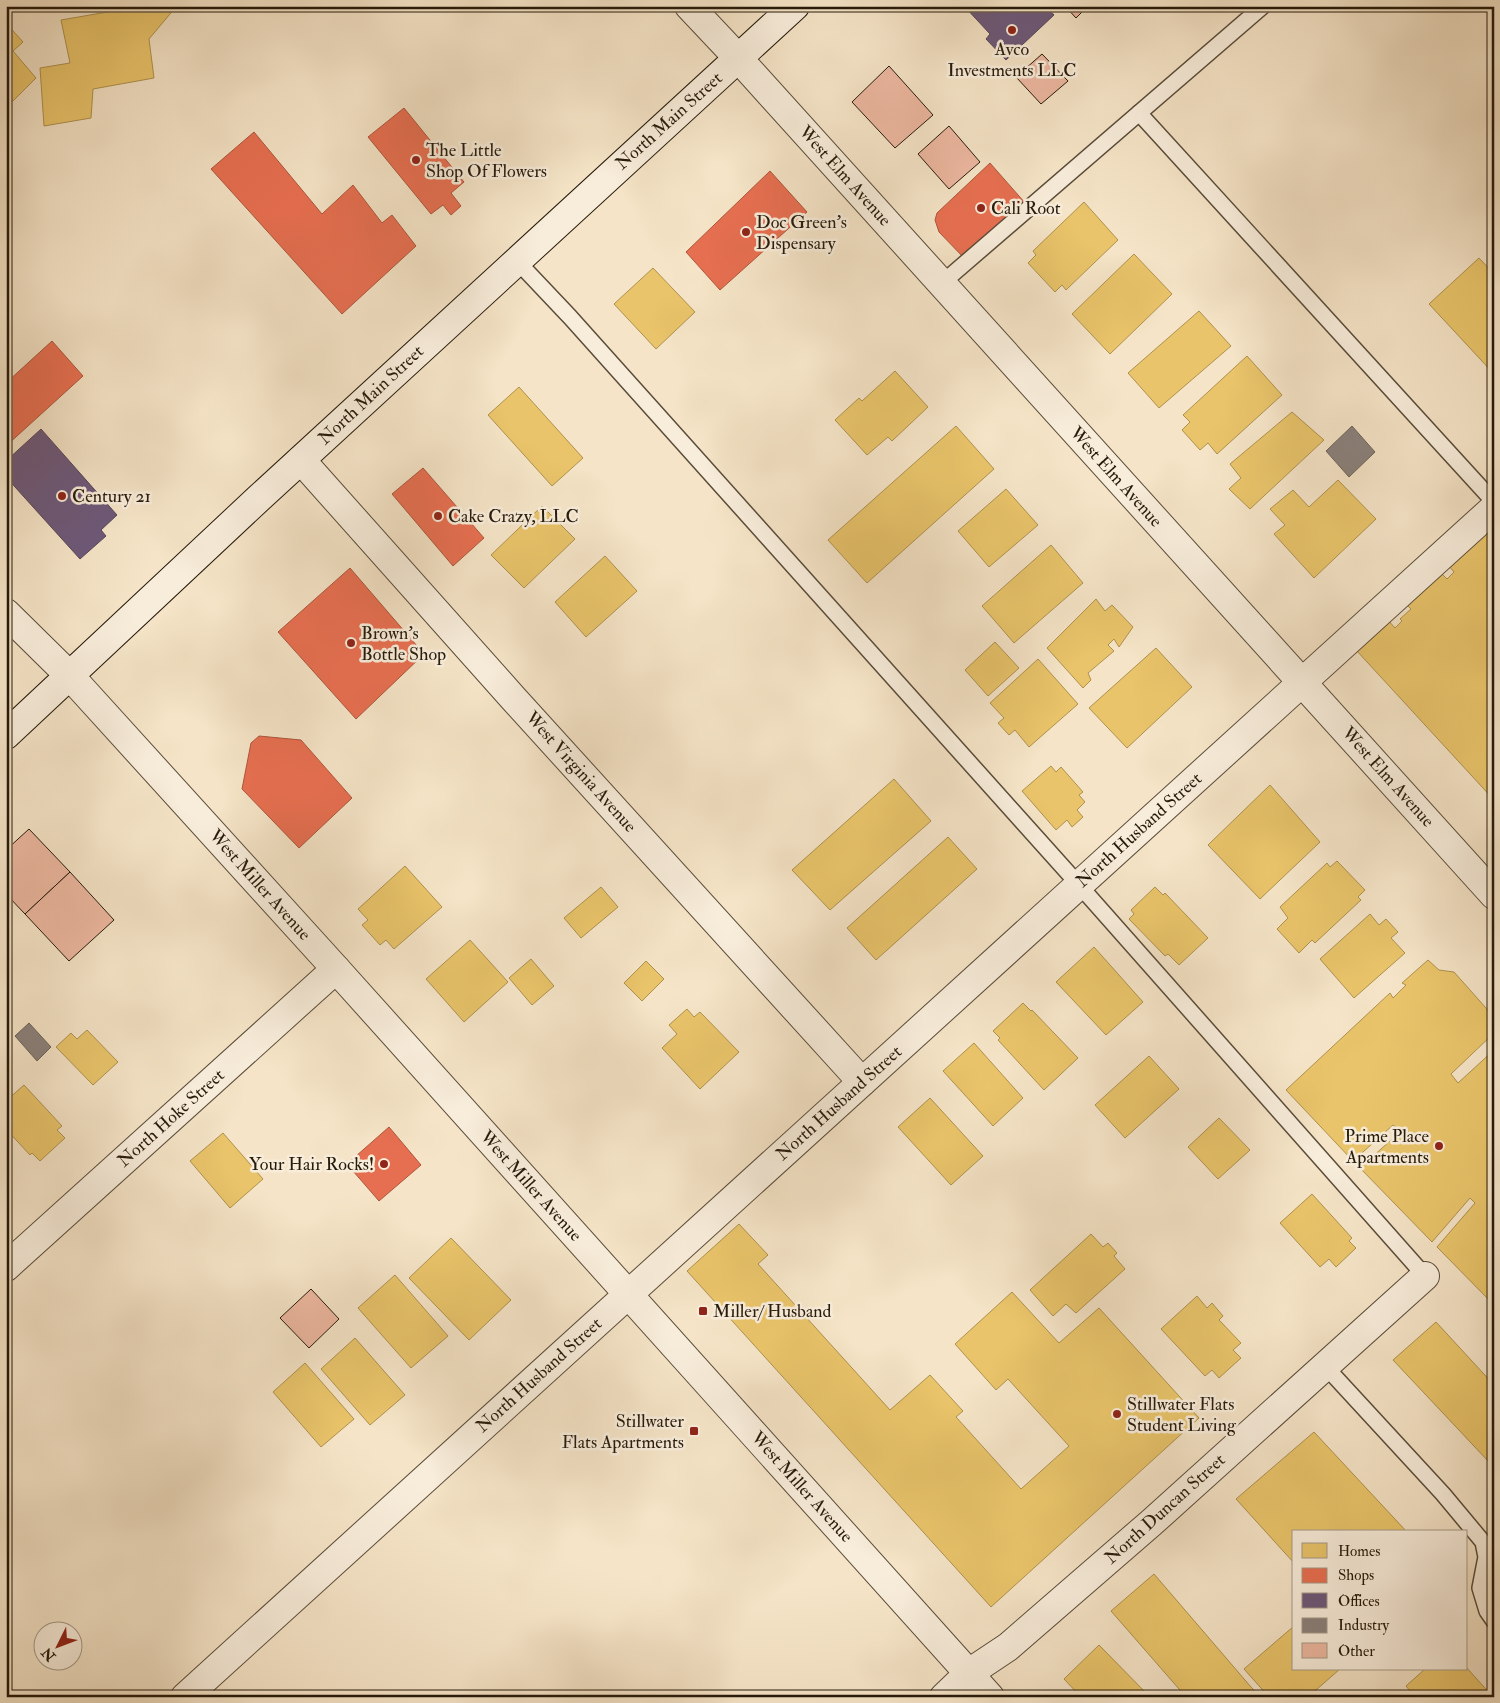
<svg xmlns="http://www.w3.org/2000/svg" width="1500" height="1703" font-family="'IM FELL Double Pica',serif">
<rect width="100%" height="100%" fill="#f5e4c7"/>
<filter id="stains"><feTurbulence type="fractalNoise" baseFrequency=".004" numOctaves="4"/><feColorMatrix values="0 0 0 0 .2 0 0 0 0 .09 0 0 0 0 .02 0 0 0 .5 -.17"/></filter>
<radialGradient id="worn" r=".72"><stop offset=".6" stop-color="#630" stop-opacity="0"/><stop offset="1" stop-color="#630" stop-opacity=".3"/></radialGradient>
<!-- homes -->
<g fill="#e9c46a" stroke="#ae914d">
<polygon points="117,6 173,6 175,8 149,39 154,78 93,89 91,118 44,126 40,68 70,63 61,20 113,11"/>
<polygon points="6,23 23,42 13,51 36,78 6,108"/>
<polygon points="1084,202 1118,240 1066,290 1062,285 1055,292 1028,263 1036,255 1033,251"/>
<polygon points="1134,254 1172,294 1110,354 1072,314"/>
<polygon points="1479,258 1494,274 1494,374 1429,304"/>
<polygon points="653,268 695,312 656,349 614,304"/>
<polygon points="1199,311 1231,346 1159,408 1128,373"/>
<polygon points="1247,356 1282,395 1217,454 1208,443 1200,450 1182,430 1190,422 1183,415"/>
<polygon points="895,371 928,407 892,441 888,437 867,455 835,420 859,398 862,401"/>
<polygon points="519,387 583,458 552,486 488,415"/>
<polygon points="1292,412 1324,440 1250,509 1229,489 1241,478 1230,464"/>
<polygon points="956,426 994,469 867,583 828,540"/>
<polygon points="1338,480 1376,519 1314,578 1274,534 1285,525 1270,509 1293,490 1309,507"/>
<polygon points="1006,489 1038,525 989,567 958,531"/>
<polygon points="542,506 575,539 524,588 491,555"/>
<polygon points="1494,524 1494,800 1356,650 1388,620 1395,628 1402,621 1400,619 1411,609 1406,604 1440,572 1447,579 1454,572 1448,565"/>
<polygon points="1051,545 1083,583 1014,643 982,606"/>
<polygon points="605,556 637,591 586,637 555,602"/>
<polygon points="1096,599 1105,611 1112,605 1133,627 1119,647 1114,639 1108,645 1114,651 1088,673 1091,680 1083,688 1047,648"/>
<polygon points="995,642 1019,668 988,696 965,670"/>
<polygon points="1156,648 1192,687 1127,748 1089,708"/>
<polygon points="1038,659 1078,704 1029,747 1015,730 1009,735 998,723 1004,718 990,703"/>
<polygon points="1051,766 1056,772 1061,767 1083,792 1079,795 1085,802 1077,810 1083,817 1072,827 1067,820 1056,830 1022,791"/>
<polygon points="894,779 931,821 830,910 792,870"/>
<polygon points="1270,785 1320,842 1260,899 1208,845"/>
<polygon points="948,837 977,869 876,960 847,928"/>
<polygon points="1337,861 1365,890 1358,897 1361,900 1315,943 1312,940 1299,953 1277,929 1288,918 1280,907 1327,863 1330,867"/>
<polygon points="405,866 442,907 394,949 386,940 380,945 362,925 368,920 358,909"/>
<polygon points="601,887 618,907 581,938 564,918"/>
<polygon points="1155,887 1163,895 1165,893 1208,938 1179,965 1168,954 1165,956 1129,919 1134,914 1131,910"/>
<polygon points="1370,914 1379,925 1386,919 1398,932 1391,938 1405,953 1354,998 1320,959"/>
<polygon points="470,940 508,982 464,1022 426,979"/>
<polygon points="1094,947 1143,1002 1106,1035 1056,982"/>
<polygon points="531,959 554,986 532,1005 509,978"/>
<polygon points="1428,960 1439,970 1454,972 1494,1017 1494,1033 1451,1074 1458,1083 1494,1050 1494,1305 1437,1247 1475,1203 1470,1198 1432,1242 1360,1168 1401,1131 1393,1125 1353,1161 1286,1090 1390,993 1393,998 1406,985 1402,983"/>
<polygon points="646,961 664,979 642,1001 624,983"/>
<polygon points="1023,1003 1031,1011 1032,1010 1078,1058 1044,1090 998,1040 1000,1038 993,1031"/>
<polygon points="687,1009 694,1017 700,1012 739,1052 700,1089 662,1048 677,1034 669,1025"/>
<polygon points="87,1030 118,1062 93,1085 56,1047 71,1033 77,1039"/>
<polygon points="974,1043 1023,1098 993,1126 943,1071"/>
<polygon points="1149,1056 1179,1089 1125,1138 1095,1105"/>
<polygon points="24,1085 62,1126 57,1130 65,1138 40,1161 32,1153 30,1155 6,1129 6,1101"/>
<polygon points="930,1098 983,1156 951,1185 898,1127"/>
<polygon points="1219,1118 1250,1150 1218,1179 1188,1147"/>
<polygon points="223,1133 263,1179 230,1208 190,1161"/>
<polygon points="1312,1194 1352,1238 1349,1241 1356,1248 1336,1267 1329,1259 1320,1267 1280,1223"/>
<polygon points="739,1224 768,1255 758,1264 890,1410 930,1375 963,1411 956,1417 1021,1489 1069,1446 1008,1379 996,1390 955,1344 1012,1292 1059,1343 1099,1308 1199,1418 991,1607 687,1271"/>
<polygon points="1091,1234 1103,1247 1108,1243 1117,1253 1114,1256 1125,1269 1076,1313 1066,1304 1053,1316 1030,1290"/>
<polygon points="451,1238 511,1300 469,1340 409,1278"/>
<polygon points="395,1275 448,1336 411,1368 358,1308"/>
<polygon points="1197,1296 1207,1308 1212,1303 1223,1316 1219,1320 1241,1343 1233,1350 1241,1358 1219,1378 1212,1370 1205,1376 1161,1329"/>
<polygon points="1436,1322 1494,1385 1494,1458 1489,1462 1393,1360"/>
<polygon points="355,1338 405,1395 370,1425 321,1369"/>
<polygon points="305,1363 354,1419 321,1447 273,1392"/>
<polygon points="1314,1432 1407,1532 1294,1532 1294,1563 1236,1499"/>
<polygon points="1154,1574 1251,1687 1260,1697 1186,1697 1111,1611"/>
<polygon points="1294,1626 1294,1669 1340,1669 1308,1697 1269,1697 1244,1669"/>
<polygon points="1099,1645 1150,1697 1081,1697 1064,1679"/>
<polygon points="1466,1667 1493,1697 1415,1697 1406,1686 1425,1669 1466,1669"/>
</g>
<!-- shops -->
<g fill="#e76f51" stroke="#ad563c">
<polygon points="404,108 464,182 451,193 461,206 451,215 443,205 431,214 368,137"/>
<polygon points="254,132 322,214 353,185 382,223 392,215 416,246 342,314 211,169"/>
<polygon points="990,163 1026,204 965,259 939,232 935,220 937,213"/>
<polygon points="770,171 807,212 720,290 686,252"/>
<polygon points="52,341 83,376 6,446 6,383"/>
<polygon points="423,468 484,538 453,566 392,494"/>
<polygon points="350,568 424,654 356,719 278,632"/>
<polygon points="259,736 301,740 352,798 299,848 242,789 251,743"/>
<polygon points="389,1127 421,1165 379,1201 347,1164"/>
</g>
<!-- offices -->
<g fill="#6d597a" stroke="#584658">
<polygon points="964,6 1046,6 1054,15 1006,60 986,39 990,34"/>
<polygon points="41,429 117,515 101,530 106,536 80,559 6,477 6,461"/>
</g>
<!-- industry -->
<g fill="#8a817c" stroke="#6c625a">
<polygon points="1352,426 1375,452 1349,477 1326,451"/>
<polygon points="29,1023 51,1047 37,1061 15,1036"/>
</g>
<!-- building -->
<g fill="#ecb7a0" stroke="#261a0a">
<polygon points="1065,6 1088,6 1076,18"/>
<polygon points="1042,54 1068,81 1041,104 1016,77"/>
<polygon points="889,66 933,115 895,148 852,102"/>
<polygon points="949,126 980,162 949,189 918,154"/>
<polygon points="29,829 70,872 25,914 6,894 6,850"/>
<polygon points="70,872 114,920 69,961 25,914"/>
<polygon points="311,1289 339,1319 309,1348 280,1318"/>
</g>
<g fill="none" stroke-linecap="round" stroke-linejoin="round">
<!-- service casing -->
<g stroke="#5a4c39" stroke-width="18">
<g id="service">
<polyline points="1139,113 1494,502"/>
<polyline points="517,261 570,317 1079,885 1425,1276"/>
<polyline points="941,284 1263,6"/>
<polyline points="1325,1366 1443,1494 1483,1542 1486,1557 1480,1588 1487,1611 1494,1621"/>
</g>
</g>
<!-- minor casing -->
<g stroke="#5a4c39" stroke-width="30">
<g id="minor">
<polyline points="689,6 738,58 1494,895"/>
<polyline points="301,460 513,698 862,1082"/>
<polyline points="6,1267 336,969"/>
<polyline points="185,1697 1494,508"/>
<polyline points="944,1697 969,1673 1008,1647 1151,1523 1425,1276"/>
</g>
</g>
<!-- tertiary casing -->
<g stroke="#5a4c39" stroke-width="30">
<polyline id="tertiary" points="6,613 70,676 336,969 990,1697"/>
</g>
<!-- secondary casing -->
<g stroke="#261a0a" stroke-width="30">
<polyline id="secondary" points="6,735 258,499 795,6"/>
</g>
<!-- service -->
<use href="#service" stroke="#f8eddb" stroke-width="15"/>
<!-- minor -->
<use href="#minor" stroke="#f8eddb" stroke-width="28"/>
<!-- tertiary -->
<use href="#tertiary" stroke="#f8eddb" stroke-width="28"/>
<!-- secondary -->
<use href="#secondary" stroke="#f8eddb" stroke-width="28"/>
</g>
<!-- markers -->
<g fill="#8f2418" stroke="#f8eddb" stroke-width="2">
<circle cx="1012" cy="30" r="5"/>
<circle cx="416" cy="160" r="5"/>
<circle cx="981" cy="208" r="5"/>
<circle cx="746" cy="232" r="5"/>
<circle cx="62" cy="496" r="5"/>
<circle cx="438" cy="516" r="5"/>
<circle cx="351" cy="643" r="5"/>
<circle cx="1439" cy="1146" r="5"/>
<circle cx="384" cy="1164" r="5"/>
<rect x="698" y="1306" width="10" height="10" rx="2.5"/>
<circle cx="1117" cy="1414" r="5"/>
<rect x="689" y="1426" width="10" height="10" rx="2.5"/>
</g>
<g text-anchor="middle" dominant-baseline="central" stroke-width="5" stroke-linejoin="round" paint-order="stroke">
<!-- poi labels -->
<g font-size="18" fill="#261a0a" stroke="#f8eddb" text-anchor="start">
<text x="1012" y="49" text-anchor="middle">Avco<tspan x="1012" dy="21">Investments LLC</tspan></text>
<text x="426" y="150">The Little<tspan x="426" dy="21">Shop Of Flowers</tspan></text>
<text x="991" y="208">Cali Root</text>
<text x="756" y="222">Doc Green's<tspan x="756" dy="21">Dispensary</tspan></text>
<text x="72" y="496">Century 21</text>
<text x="448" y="516">Cake Crazy, LLC</text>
<text x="361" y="633">Brown's<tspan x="361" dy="21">Bottle Shop</tspan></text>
<text x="1429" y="1136" text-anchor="end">Prime Place<tspan x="1429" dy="21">Apartments</tspan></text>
<text x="374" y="1164" text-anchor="end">Your Hair Rocks!</text>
<text x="713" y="1311">Miller/ Husband</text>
<text x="1127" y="1404">Stillwater Flats<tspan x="1127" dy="21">Student Living</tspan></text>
<text x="684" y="1421" text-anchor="end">Stillwater<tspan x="684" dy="21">Flats Apartments</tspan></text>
</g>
<!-- street labels -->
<g font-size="18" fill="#261a0a" stroke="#f8eddb">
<text transform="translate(669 121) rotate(-42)">North Main Street</text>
<text transform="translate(845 176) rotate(48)">West Elm Avenue</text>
<text transform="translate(371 395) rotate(-43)">North Main Street</text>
<text transform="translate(1116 477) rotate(48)">West Elm Avenue</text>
<text transform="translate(581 772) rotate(48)">West Virginia Avenue</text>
<text transform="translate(1388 777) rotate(48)">West Elm Avenue</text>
<text transform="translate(1139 830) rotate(-42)">North Husband Street</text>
<text transform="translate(260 885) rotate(48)">West Miller Avenue</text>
<text transform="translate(839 1103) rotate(-42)">North Husband Street</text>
<text transform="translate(171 1118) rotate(-42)">North Hoke Street</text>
<text transform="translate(531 1186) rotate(48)">West Miller Avenue</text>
<text transform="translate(539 1375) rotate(-42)">North Husband Street</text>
<text transform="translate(802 1487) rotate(48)">West Miller Avenue</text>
<text transform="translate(1165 1509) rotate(-42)">North Duncan Street</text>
</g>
</g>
<!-- margin -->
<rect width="1500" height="1703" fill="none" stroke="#f5e4c7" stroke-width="25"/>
<rect x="8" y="8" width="1485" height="1688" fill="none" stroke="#261a0a" stroke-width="2.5"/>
<rect x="12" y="12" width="1475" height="1678" fill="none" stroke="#261a0a"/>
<!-- legend -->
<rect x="1292" y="1530" width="175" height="140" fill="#f8eddb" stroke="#a49987"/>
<rect x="1302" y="1543" width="25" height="15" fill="#e9c46a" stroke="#a49987"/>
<text x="1338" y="1556" font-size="15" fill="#261a0a">Homes</text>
<rect x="1302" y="1568" width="25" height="15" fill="#e76f51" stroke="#a49987"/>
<text x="1338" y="1580" font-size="15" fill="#261a0a">Shops</text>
<rect x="1302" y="1593" width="25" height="15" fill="#6d597a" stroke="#a49987"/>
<text x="1338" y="1606" font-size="15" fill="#261a0a">Offices</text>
<rect x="1302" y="1618" width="25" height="15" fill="#8a817c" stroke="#a49987"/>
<text x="1338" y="1630" font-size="15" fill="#261a0a">Industry</text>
<rect x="1302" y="1643" width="25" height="15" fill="#ecb7a0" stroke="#a49987"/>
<text x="1338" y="1656" font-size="15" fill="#261a0a">Other</text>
<!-- north arrow -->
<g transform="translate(58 1646) rotate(228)"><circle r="24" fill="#f8eddb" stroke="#a49987"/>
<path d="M0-4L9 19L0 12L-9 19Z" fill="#8f2418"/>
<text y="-8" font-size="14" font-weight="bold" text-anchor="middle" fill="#261a0a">N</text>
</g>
<rect width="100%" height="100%" filter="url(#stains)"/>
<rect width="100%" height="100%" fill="url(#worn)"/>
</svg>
